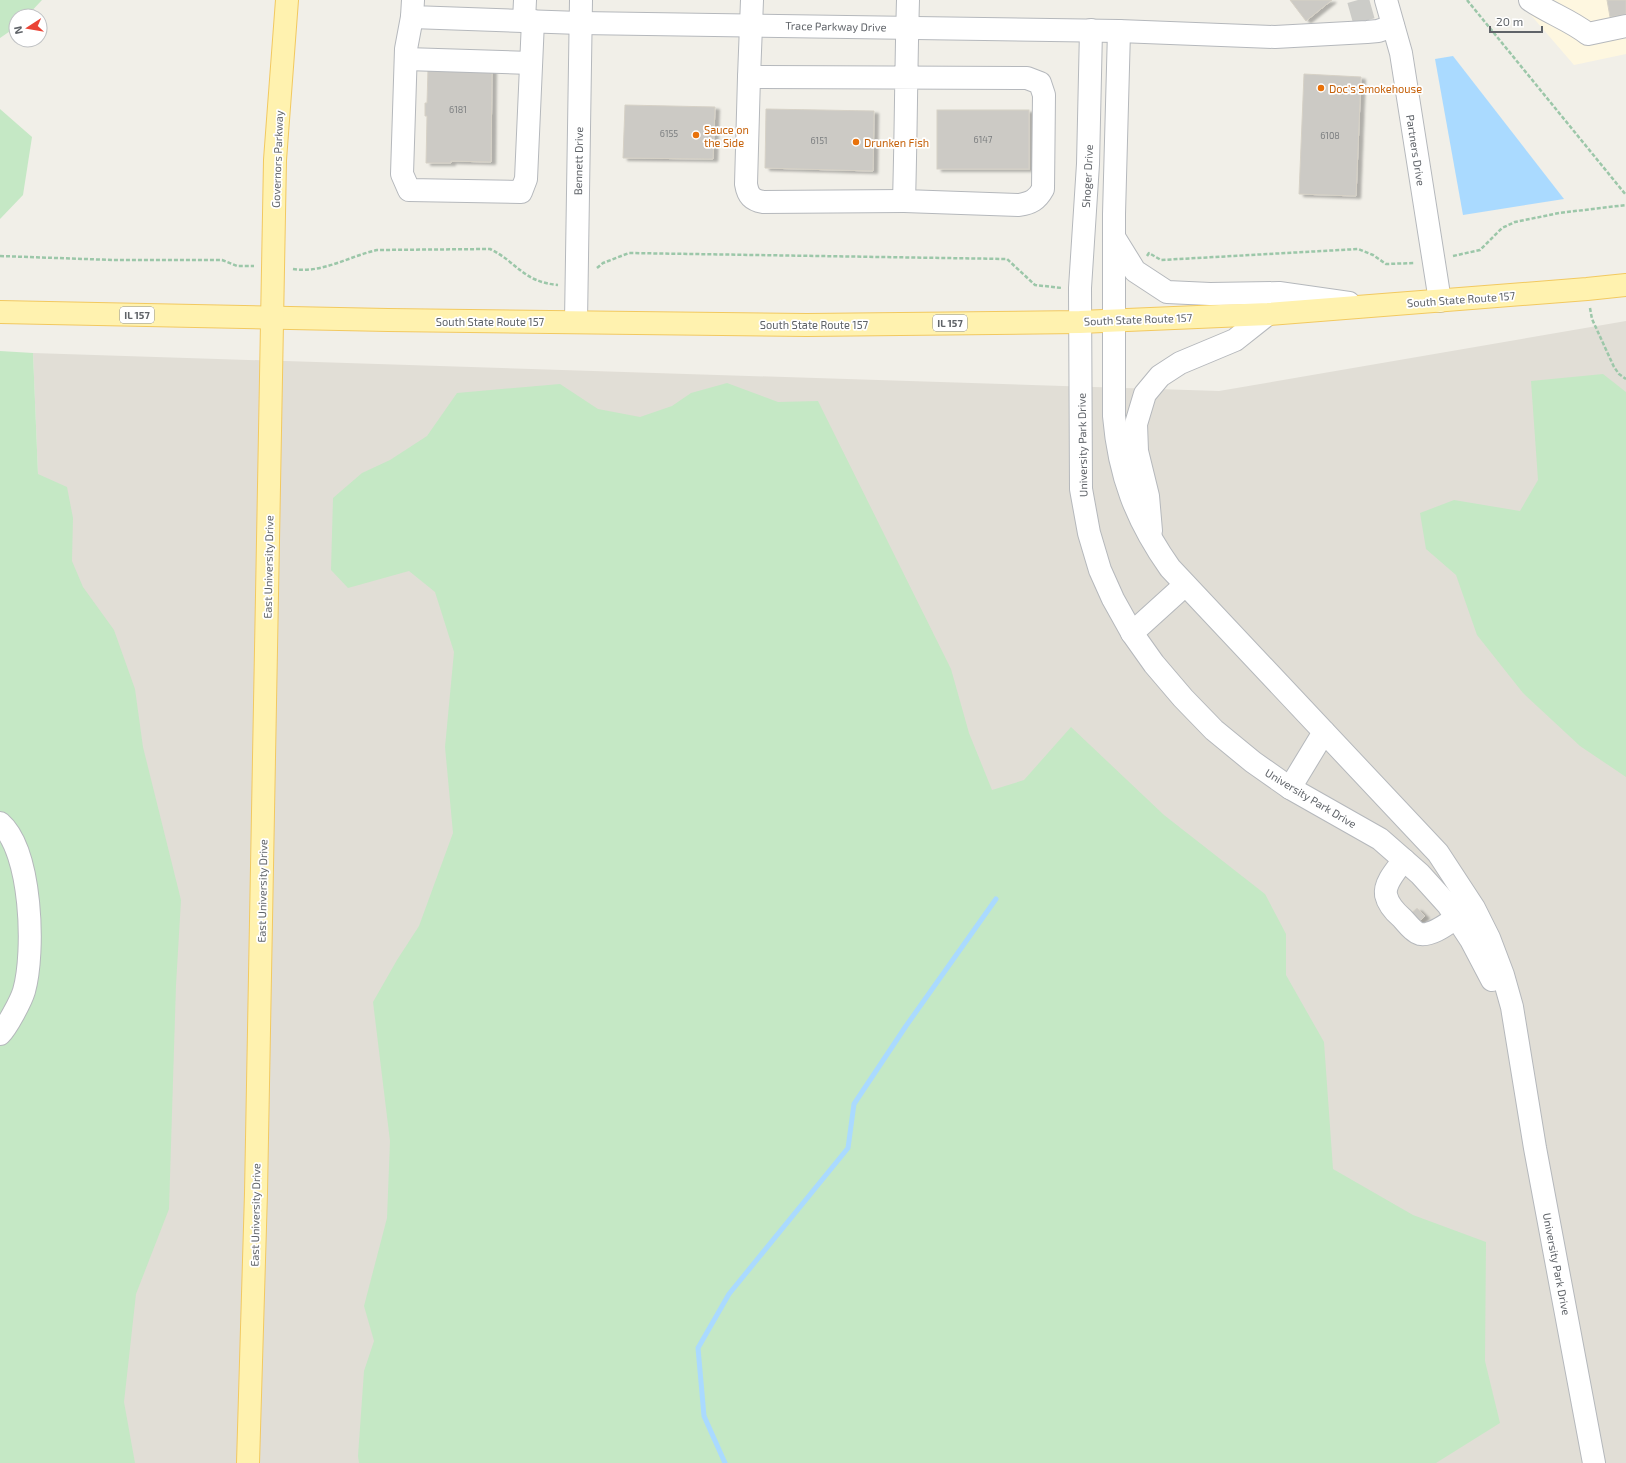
<svg xmlns="http://www.w3.org/2000/svg" width="1626" height="1463" font-family="'Exo 2',sans-serif">
<defs>
<filter id="shadow"><feDropShadow dx="4.5" dy="2.5" stdDeviation="1" flood-color="#0004"/></filter>
</defs>
<rect width="100%" height="100%" fill="#f1efe8"/>
<!-- commercial -->
<polygon fill="#fef7e0" points="1518,0 1626,0 1626,54 1574,65"/>
<!-- education -->
<polygon fill="#e1ded6" points="1626,321 1626,1463 0,1463 0,1337 58,962 33,353 1219,391"/>
<!-- green -->
<g fill="#c5e8c5">
<polygon points="0,0 42,0 27,16 16,16 16,27 0,38"/>
<polygon points="0,109 32,137 23,195 0,219"/>
<polygon points="0,351 33,353 38,474 67,487 73,518 72,561 83,587 114,630 135,689 143,747 181,900 176,985 169,1209 136,1294 124,1402 135,1463 0,1463"/>
<polygon points="1603,374 1626,392 1626,777 1580,746 1523,693 1477,635 1456,575 1426,549 1420,513 1454,500 1520,511 1538,480 1531,381"/>
<polygon points="727,383 778,402 818,401 951,669 969,733 992,790 1024,780 1071,727 1164,815 1265,894 1286,934 1286,975 1324,1042 1333,1169 1413,1215 1486,1242 1485,1361 1500,1423 1436,1463 359,1463 358,1456 364,1371 374,1341 364,1306 387,1218 390,1141 373,1002 397,960 419,926 453,833 445,747 454,652 435,592 409,571 348,588 331,570 333,498 362,473 390,460 427,436 457,393 560,384 598,409 640,417 672,406 691,393"/>
</g>
<!-- water -->
<polygon fill="#aadaff" points="1453,56 1564,199 1463,215 1435,59"/>
<g fill="none" stroke-linecap="round" stroke-linejoin="round">
<!-- stream -->
<polyline stroke="#aadaff" stroke-width="5" points="725,1463 704,1416 698,1348 729,1294 848,1148 854,1104 906,1026 996,899"/>
</g>
<!-- building -->
<g fill="#cccac5" stroke="#d6d1c6" filter="url(#shadow)">
<polygon points="1290,0 1332,0 1306,21"/>
<polygon points="1607,0 1626,0 1626,14 1610,17"/>
<polygon points="428,68 492,69 491,162 451,161 451,163 426,163 427,116 425,116 425,103 427,103"/>
<polygon points="1304,74 1361,77 1356,196 1299,194"/>
<polygon points="625,105 715,107 713,159 623,158"/>
<polygon points="766,109 874,111 873,171 765,168"/>
<rect x="937" y="110" width="92" height="59"/>
<polygon points="1417,908 1425,916 1416,925 1408,916"/>
</g>
<g fill="none" stroke-linecap="round" stroke-linejoin="round">
<!-- minor-tunnel -->
<polyline stroke="#ccccc8" stroke-width="22" stroke-dasharray="22 11" stroke-linecap="butt" points="1358,0 1367,32"/>
<!-- minor casing -->
<g stroke="#b5b8bc" stroke-width="24">
<g id="minor">
<polyline points="413,0 412,17 580,23 1119,31 1275,37 1367,32 1378,31 1393,26"/>
<path d="M752 0 749 77 1027 78 1040 83 1044 95 1043 189C1037 200 1031 203 1019 205L904 201C906 134 906 67 908 0"/>
<polyline points="1386,0 1401,53 1440,301"/>
<path d="M1530 0C1549 13 1570 20 1588 34L1626 26"/>
<polyline points="412,17 406,49 402,174 409,190 521,192 526,179 533,21"/>
<polyline points="524,21 525,0"/>
<polyline points="1091,30 1088,164 1080,288 1081,489 1089,533 1100,570 1113,599 1132,633 1154,664 1183,698 1214,730 1253,762 1290,788 1380,839 1420,874 1448,905 1471,940 1492,980"/>
<path d="M1119 31 1114 214V416C1119 475 1136 520 1170 568L1438 853 1474 908 1489 938 1503 975 1512 1007 1535 1148 1594 1463"/>
<polyline points="406,59 531,63"/>
<path d="M749 77 746 184C748 196 752 200 763 202L904 201"/>
<polyline points="1114,237 1135,271 1167,292 1210,294 1279,293 1349,303"/>
<polyline points="576,322 581,0"/>
<polyline points="1151,531 1148,496 1137,451 1136,424 1145,394 1160,376 1180,363 1235,340 1268,314"/>
<polyline points="1132,633 1185,585"/>
<polyline points="1290,788 1324,732"/>
<path d="M0 823C32 851 35 952 24 991 21 1001 7 1027 0 1034"/>
<path d="M1404 860C1397 869 1384 883 1386 895 1388 904 1395 912 1402 918 1407 923 1413 932 1420 934 1432 936 1447 924 1456 918"/>
</g>
</g>
<!-- major casing -->
<g stroke="#f2c960" stroke-width="24">
<g id="major">
<polyline points="0,312 388,320 807,325 1080,322 1268,314 1587,289 1626,285"/>
<polyline points="248,1463 256,1193 275,160 287,0"/>
</g>
</g>
<!-- path -->
<g stroke="#9cc7a9" stroke-width="2.5" stroke-dasharray="4 2" stroke-linecap="butt">
<polyline points="1467,0 1626,195"/>
<polyline points="0,256 113,260 222,260 237,266 254,266"/>
<polyline points="1147,256 1149,253 1161,260 1358,249 1373,255 1386,264 1415,263"/>
<polyline points="1453,256 1480,250 1502,228 1515,222 1559,213 1626,205"/>
<polyline points="597,268 603,263 629,253 1007,259 1035,285 1062,288"/>
<path d="M293 269C321 274 350 256 377 250L490 249C517 262 523 282 558 285"/>
<polyline points="1590,308 1592,319 1614,367 1619,374 1626,379"/>
</g>
<!-- minor -->
<use href="#minor" stroke="#fff" stroke-width="22"/>
<!-- major -->
<use href="#major" stroke="#fff2af" stroke-width="22"/>
</g>
<!-- markers -->
<g fill="#e8710a" stroke="#fff" stroke-width="1.5">
<circle cx="1321" cy="88" r="4"/>
<circle cx="696" cy="135" r="4"/>
<circle cx="856" cy="142" r="4"/>
</g>
<g text-anchor="middle" dominant-baseline="central" stroke-width="3.5" stroke-linejoin="round" paint-order="stroke">
<!-- number labels -->
<g font-size="9" fill="#7a7d7f">
<text x="458" y="109">6181</text>
<text x="669" y="133">6155</text>
<text x="1330" y="135">6108</text>
<text x="983" y="139">6147</text>
<text x="819" y="140">6151</text>
</g>
<!-- shield labels -->
<g fill="#fff" stroke="#8f9295" stroke-width="1">
<rect x="120" y="307" width="34" height="16" rx="3"/>
<rect x="933" y="315" width="34" height="16" rx="3"/>
</g>
<g font-size="10" font-weight="bold" fill="#5f6368">
<text x="137" y="315">IL 157</text>
<text x="950" y="323">IL 157</text>
</g>
<!-- street labels -->
<g font-size="11" fill="#5f6368" stroke="#fff">
<text transform="translate(836 26) rotate(1)">Trace Parkway Drive</text>
<text transform="translate(1416 150) rotate(81)">Partners Drive</text>
<text transform="translate(277 159) rotate(-88)">Governors Parkway</text>
<text transform="translate(578 161) rotate(-89)">Bennett Drive</text>
<text transform="translate(1087 176) rotate(-87)">Shoger Drive</text>
<text transform="translate(1461 299) rotate(-4)">South State Route 157</text>
<text transform="translate(1138 319) rotate(-2)">South State Route 157</text>
<text x="490" y="321">South State Route 157</text>
<text x="814" y="324">South State Route 157</text>
<text transform="translate(1082 445) rotate(-91)">University Park Drive</text>
<text transform="translate(268 567) rotate(-89)">East University Drive</text>
<text transform="translate(1311 798) rotate(31)">University Park Drive</text>
<text transform="translate(262 891) rotate(-89)">East University Drive</text>
<text transform="translate(255 1215) rotate(-89)">East University Drive</text>
<text transform="translate(1557 1264) rotate(79)">University Park Drive</text>
</g>
<!-- food labels -->
<g font-size="11" fill="#c56008" stroke="#fff" text-anchor="start">
<text x="1329" y="88">Doc's Smokehouse</text>
<text x="704" y="129">Sauce on<tspan x="704" dy="13">the Side</tspan></text>
<text x="864" y="142">Drunken Fish</text>
</g>
</g>
<!-- north arrow -->
<g transform="translate(28 28) rotate(258)"><circle r="19" fill="#ffffff" stroke="#bfc1c3"/>
<path d="M0-3L7 15L0 10L-7 15Z" fill="#ea4335"/>
<text y="-6" font-size="11" font-weight="bold" text-anchor="middle" fill="#5f6368">N</text>
</g>
<!-- scale -->
<path d="M1490 26v6h52v-6" fill="none" stroke="#5f6368" stroke-width="2"/>
<text x="1496" y="26" font-size="12" fill="#5f6368" stroke="#ffffff" stroke-width="3" paint-order="stroke">20 m</text>
</svg>
